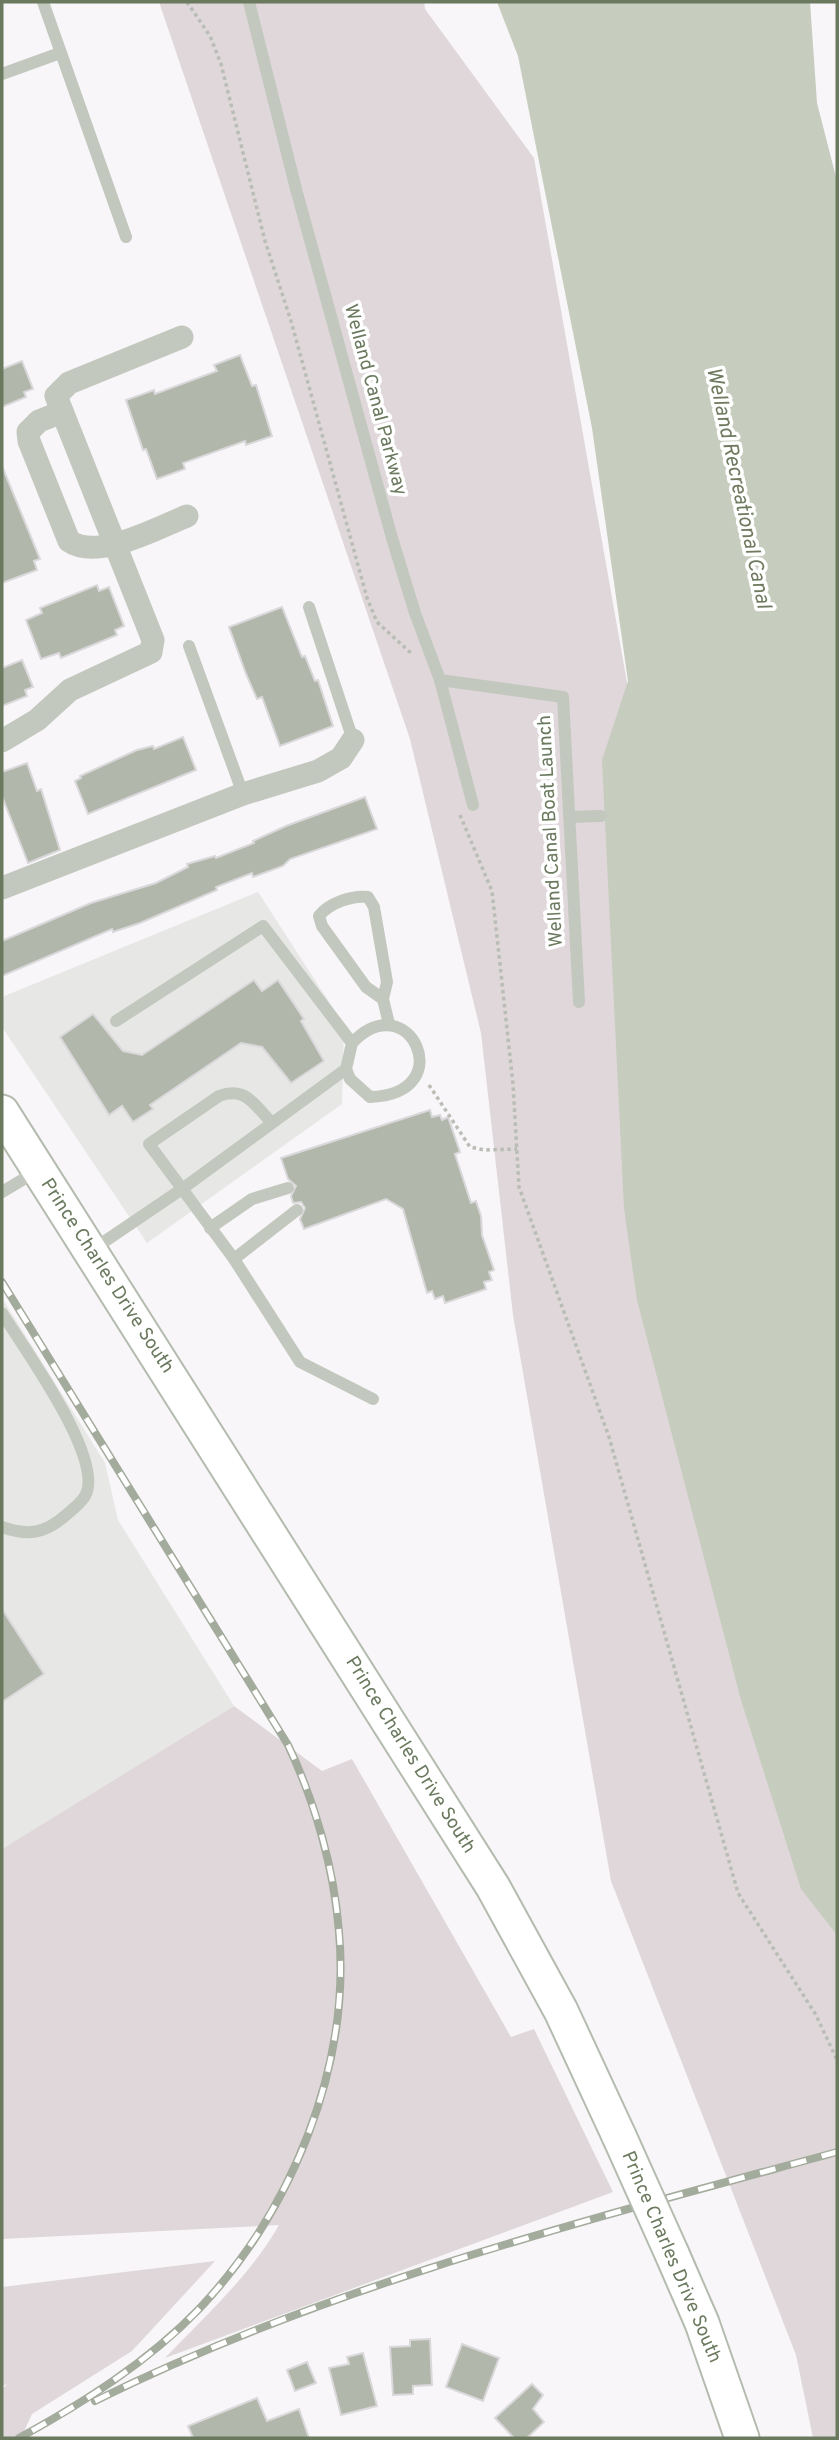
<svg xmlns="http://www.w3.org/2000/svg" width="839" height="2440" font-family="Overpass,sans-serif">
<rect width="100%" height="100%" fill="#f8f6f8"/>
<!-- built -->
<g fill="#e7e7e6">
<polygon points="258,892 344,1025 342,1104 147,1243 2,1027 2,997"/>
<polygon points="2,1298 105,1463 118,1520 234,1706 2,1849"/>
</g>
<!-- green -->
<g fill="#dfd7d9">
<polygon points="159,2 424,2 425,9 534,158 837,1866 837,2438 813,2438 796,2355 611,1881 513,1315 481,1033 410,739"/>
<path d="M234 1706 322 1771 352 1759 511 2037 534 2029 613 2192 165 2358C205 2316 250 2276 279 2225L2 2239V1849Z"/>
<polygon points="215,2261 132,2351 32,2414 21,2438 2,2438 2,2389 7,2384 2,2386 2,2287"/>
</g>
<!-- water -->
<polygon fill="#c6ccbe" points="497,2 810,2 817,103 837,181 837,1935 801,1889 741,1700 637,1300 624,1208 602,760 628,681 592,428 518,56"/>
<!-- building -->
<g fill="#b1b8ab" stroke="#dad8da" stroke-width="2">
<polygon points="240,355 252,386 256,385 272,436 246,445 245,441 183,463 185,469 157,479 146,449 143,450 126,400 154,390 155,394 217,371 214,365"/>
<polygon points="22,361 33,389 24,392 26,397 2,407 2,369"/>
<polygon points="2,466 40,559 34,561 37,570 2,583"/>
<polygon points="97,585 99,591 109,587 124,626 115,630 117,635 61,658 59,653 41,659 26,620 42,613 40,608"/>
<polygon points="282,607 302,657 305,656 315,681 318,680 333,726 280,746 262,697 257,699 246,674 229,627"/>
<polygon points="22,660 33,687 25,690 27,696 2,706 2,668"/>
<polygon points="183,737 196,770 88,814 75,781 81,778 80,776 137,750 153,746 154,749"/>
<polygon points="27,763 37,791 41,789 60,850 28,863 2,796 2,772"/>
<polygon points="365,797 377,829 290,859 283,866 253,877 252,873 216,887 217,890 140,923 113,932 112,929 2,976 2,941 91,903 156,883 188,867 187,864 215,856 216,858 254,843 253,841 286,826"/>
<polygon points="254,980 262,991 278,980 304,1019 301,1021 324,1061 291,1083 262,1047 241,1043 150,1105 153,1109 133,1122 122,1106 109,1115 60,1037 93,1014 123,1051 142,1055"/>
<polygon points="430,1110 432,1117 440,1115 442,1120 448,1117 460,1152 455,1154 471,1203 476,1201 481,1216 482,1235 494,1270 489,1272 492,1280 484,1282 486,1289 445,1303 443,1296 435,1299 432,1291 427,1293 403,1209 386,1199 304,1229 300,1219 305,1208 301,1202 293,1203 291,1196 296,1186 288,1179 281,1158"/>
<polygon points="2,1609 44,1674 2,1702"/>
<polygon points="430,2339 432,2385 413,2386 413,2394 393,2395 390,2347 410,2346 410,2340"/>
<polygon points="462,2344 499,2358 483,2401 446,2387"/>
<polygon points="363,2353 377,2406 341,2415 329,2368 349,2364 347,2357"/>
<polygon points="307,2362 316,2383 295,2391 287,2370"/>
<polygon points="532,2384 543,2395 533,2409 544,2422 527,2438 514,2438 495,2418"/>
<polygon points="257,2398 267,2421 299,2409 309,2438 193,2438 188,2426"/>
</g>
<g fill="none" stroke-linecap="round" stroke-linejoin="round">
<!-- secondary casing -->
<g stroke="#b4bbaf" stroke-width="37">
<g id="secondary">
<polyline points="2,1112 493,1887 561,2011 619,2136"/>
<polyline points="672,2254 702,2323 742,2438"/>
</g>
</g>
<!-- path -->
<g stroke="#b9bdb6" stroke-width="3.5" stroke-dasharray="3.5 3.5" stroke-linecap="butt">
<polyline points="187,2 210,36 221,64 265,241 291,321 367,598 377,622 412,654"/>
<polyline points="460,815 492,891 513,1084 519,1187 609,1437 738,1893 816,2015 837,2060"/>
<polyline points="429,1085 470,1147 484,1150 517,1149"/>
</g>
<!-- service -->
<g stroke="#c3c8bf" stroke-width="12">
<polyline points="43,2 126,237"/>
<polyline points="249,2 296,189 392,538 415,613 440,680 473,805"/>
<polyline points="2,74 60,53"/>
<polyline points="309,607 353,740"/>
<polyline points="189,646 243,794"/>
<polyline points="440,680 563,697 579,1002"/>
<polyline points="570,817 601,816"/>
<path d="M383 999 366 987 322 926 319 916C329 903 352 895 368 897L374 907 387 982 383 999 389 1024"/>
<path d="M346 1069 350 1079 370 1097C462 1094 408 983 352 1043"/>
<path d="M271 1122C254 1104 245 1086 219 1096L149 1144 234 1259 300 1362 373 1399"/>
<polyline points="2,1192 37,1171"/>
<polyline points="210,1228 252,1199 288,1188"/>
<polyline points="92,1250 182,1189 346,1069 352,1043 263,926 116,1021"/>
<polyline points="234,1259 297,1210"/>
<path d="M2 1313C23 1347 106 1460 85 1496 81 1503 72 1510 66 1515 45 1534 27 1536 2 1527"/>
</g>
<!-- minor -->
<g stroke="#c3c8bf" stroke-width="23">
<path d="M62 412 39 421 28 432 29 441 69 541C98 561 157 528 187 516"/>
<polyline points="2,741 37,720 70,690 151,652 153,640 56,396 69,383 182,337"/>
<polyline points="2,888 243,794 318,771 341,758 353,740"/>
</g>
<!-- secondary -->
<use href="#secondary" stroke="#fff" stroke-width="33"/>
<!-- rail casing -->
<g stroke="#a3ab9d" stroke-width="8">
<g id="rail">
<path d="M2 1282 288 1745C315 1802 334 1868 339 1932 351 2067 291 2212 199 2309 148 2362 83 2403 19 2438"/>
<path d="M95 2401C329 2285 587 2220 837 2152"/>
</g>
</g>
<!-- rail -->
<use href="#rail" stroke="#fff" stroke-width="5" stroke-dasharray="16" stroke-linecap="butt"/>
<!-- secondary-bridge casing -->
<g stroke="#b4bbaf" stroke-width="37" stroke-linecap="butt">
<polyline id="secondary-bridge" points="619,2136 672,2254"/>
</g>
<!-- secondary-bridge -->
<use href="#secondary-bridge" stroke="#fff" stroke-width="33"/>
</g>
<g text-anchor="middle" dominant-baseline="central" stroke-width="7" stroke-linejoin="round" paint-order="stroke">
<!-- street labels -->
<g font-size="19" fill="#6b7a5f" stroke="#fff">
<text transform="translate(375 400) rotate(75)">Welland Canal Parkway</text>
<text transform="translate(551 831) rotate(-93)">Welland Canal Boat Launch</text>
<text transform="translate(107 1276) rotate(57)">Prince Charles Drive South</text>
<text transform="translate(410 1755) rotate(58)">Prince Charles Drive South</text>
<text transform="translate(671 2257) rotate(67)">Prince Charles Drive South</text>
</g>
<!-- water labels -->
<g font-size="21" font-style="italic" fill="#6f7a5f" stroke="#fff">
<text transform="translate(738 488) rotate(78)">Welland Recreational Canal</text>
</g>
</g>
<!-- border -->
<rect width="839" height="2440" fill="none" stroke="#6b7a5f" stroke-width="7"/>
</svg>
